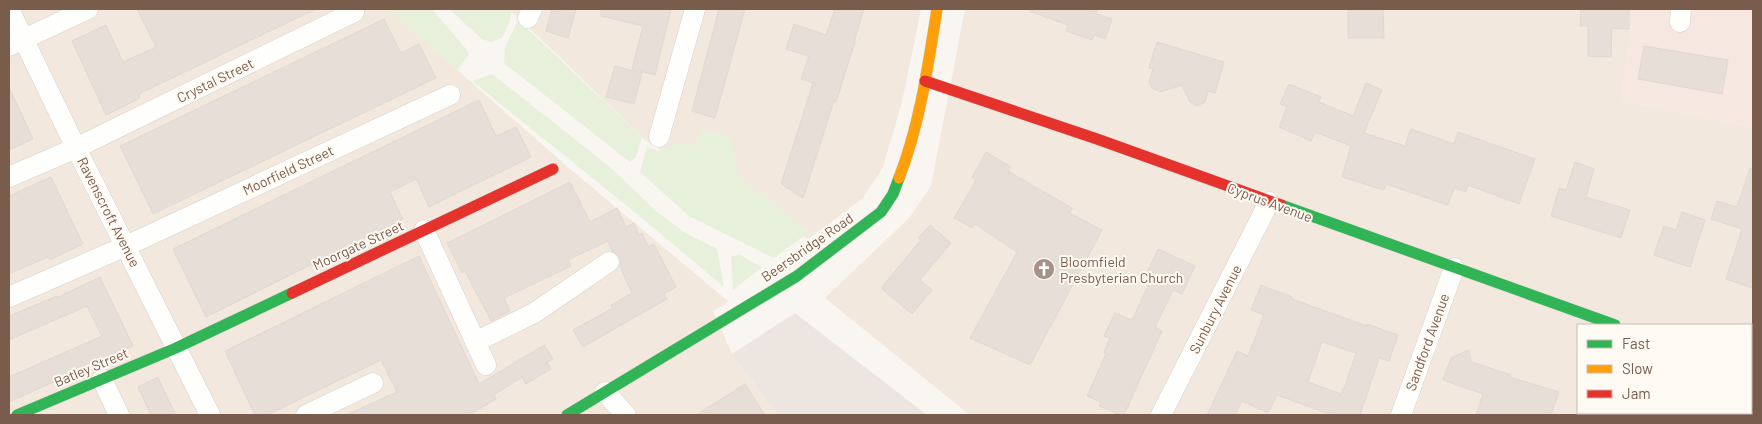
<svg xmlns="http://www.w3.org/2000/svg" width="1762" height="424" font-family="Barlow,sans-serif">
<rect width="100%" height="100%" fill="#f9f5f0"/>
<!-- residential -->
<g fill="#f2e8de" fill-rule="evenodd">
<polygon points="9,9 388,9 563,163 729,302 713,311 732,354 778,415 9,415"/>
<polygon points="508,9 921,9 902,102 883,167 863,198 808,239 646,141 539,37"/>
<path d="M965 9H1634L1621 100 1753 128V415H970L825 298 910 217 931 186ZM1578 325H1751V413H1578Z"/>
</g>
<!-- commercial -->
<polygon fill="#f6e8e1" points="1634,9 1753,9 1753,128 1621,100"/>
<!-- industrial -->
<polygon fill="#ede5e0" points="795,313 927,415 778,415 732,354"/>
<!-- green -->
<g fill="#e7f0db">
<polygon points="387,9 432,9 467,50 469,54 458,70"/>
<polygon points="449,9 508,9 511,11 510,21 502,38 491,42 482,39"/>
<polygon points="518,20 642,137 636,157 630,162 504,63 505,47"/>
<polygon points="492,74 610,167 657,212 687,234 717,249 724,287 637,214 472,81"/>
<polygon points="700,128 729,137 733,142 738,174 745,182 809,232 774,258 689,216 640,172 647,147 658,151 682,142 696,146"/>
<polygon points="740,255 762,267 733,290 731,259 732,256"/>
</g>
<!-- building -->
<g fill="#e6ded7" stroke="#e2d8d2" fill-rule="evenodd">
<polygon points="137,9 316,9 139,94 140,98 106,115 72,41 106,25 123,62 156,47"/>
<polygon points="552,9 576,9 568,38 546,31"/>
<polygon points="601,9 671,9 655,75 632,69 643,26 601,16"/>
<polygon points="719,9 745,9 715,118 692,111"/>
<polygon points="835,9 864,9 854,42 855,42 836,102 834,101 803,198 781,184 813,83 801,79 809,56 786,49 794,24 826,35"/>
<polygon points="1029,9 1098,9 1096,14 1112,19 1105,39 1094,35 1092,40 1066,31 1068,25 1029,11"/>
<polygon points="1348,9 1383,9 1384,38 1348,38"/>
<polygon points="1581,9 1629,9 1629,29 1612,28 1611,57 1588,56 1588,26 1580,26"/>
<polygon points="384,19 401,53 419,44 436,78 153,214 120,146"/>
<polygon points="1157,42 1224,62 1215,93 1208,91 1205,102 1197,106 1190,102 1182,85 1160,92 1152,88 1149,82 1153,69 1149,68"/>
<polygon points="1644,46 1728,60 1722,94 1638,79"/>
<polygon points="615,66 642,73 634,104 606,97"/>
<polygon points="1366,83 1382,90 1364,133 1405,146 1411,129 1454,144 1458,132 1535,159 1519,204 1468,185 1466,192 1454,188 1448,205 1386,184 1384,190 1342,177 1351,146 1315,132 1311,141 1279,127 1287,107 1280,104 1289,84 1321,97 1319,102 1353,116"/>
<polygon points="9,87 33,139 9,150"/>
<polygon points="479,100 496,136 516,127 531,157 429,207 416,179 390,192 403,219 206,317 173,249"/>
<polygon points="986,152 1011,167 1008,171 1072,208 1070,213 1102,230 1030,365 970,338 1017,252 975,224 972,228 954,218 976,180 972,177"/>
<polygon points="1575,162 1594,169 1586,197 1630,210 1621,238 1551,216 1559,188 1566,190"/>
<polygon points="1750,168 1753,169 1753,288 1726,279 1742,229 1711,219 1717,201 1737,207"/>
<polygon points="51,177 83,244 50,260 48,257 9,274 9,196"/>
<polygon points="570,182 590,222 617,208 626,227 634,223 639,235 642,233 648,246 654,244 676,287 664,294 667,299 583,347 573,330 613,308 611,305 632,293 620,267 621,262 619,256 612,251 608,241 568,260 571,266 504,298 510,311 491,321 465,271 462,273 447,243"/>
<polygon points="1682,212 1705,220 1690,267 1654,255 1664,226 1676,230"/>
<polygon points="930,225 951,243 920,280 932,290 912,314 881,288 921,240 918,238"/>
<polygon points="1158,249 1195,266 1182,294 1173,290 1155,327 1162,331 1124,415 1120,415 1099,406 1101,402 1087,396 1106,354 1104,353 1110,338 1104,336 1115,313 1132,320 1151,280 1145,277"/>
<polygon points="419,256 479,384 544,345 553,359 547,362 551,369 526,384 522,377 494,395 496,399 469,415 346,415 397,392 381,360 267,415 255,415 225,351"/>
<polygon points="100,277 133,346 9,402 9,377 102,336 87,306 9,340 9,316 57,296 58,297"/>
<path d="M1261 285 1292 297V299L1367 326V324L1398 335 1389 361 1379 358 1360 415H1332L1277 395 1268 413 1242 401 1235 415H1207L1237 351 1248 356 1264 315 1251 310ZM1322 342 1356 353 1344 389 1343 388 1341 394 1308 382Z"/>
<polygon points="1468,350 1472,362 1511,375 1510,377 1559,392 1551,415 1476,415 1483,394 1443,380 1451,358"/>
<polygon points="158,377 165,393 176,415 151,415 138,387"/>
<polygon points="745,384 765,415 696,415"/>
</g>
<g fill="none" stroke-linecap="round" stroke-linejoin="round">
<!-- street casing -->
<g stroke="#d7d1cb" stroke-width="21">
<g id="street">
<polyline points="9,9 76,148 210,415"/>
<polyline points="528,18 532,9"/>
<polyline points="1680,22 1681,9"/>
<polyline points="9,46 88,9"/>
<polyline points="659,137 695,9"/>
<polyline points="9,177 76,148 354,12"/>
<polyline points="424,230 486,365"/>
<polyline points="9,297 126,246 450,95"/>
<polyline points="475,342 534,313 609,262"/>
<polyline points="1751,374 1753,375"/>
<polyline points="102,379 119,415"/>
<polyline points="605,392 626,415"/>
<polyline points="306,415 373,383"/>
<polyline points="1161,415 1269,202"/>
<polyline points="1401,415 1454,268"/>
</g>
</g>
<!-- fast casing -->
<g stroke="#d9d2cb" stroke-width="12">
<g id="fast">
<polyline points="1281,205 1615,325"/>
<polyline points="17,415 176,348 292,293"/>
<polyline points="567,415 797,276 881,212 893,194 899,178"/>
</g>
</g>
<!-- slow casing -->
<g stroke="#d9d2cb" stroke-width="12">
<path id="slow" d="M899 178C920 124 928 66 937 9"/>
</g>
<!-- jam casing -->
<g stroke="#d9d2cb" stroke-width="12">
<g id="jam">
<polyline points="925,81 1097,139 1281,205"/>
<polyline points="292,293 553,169"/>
</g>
</g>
<!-- street -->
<use href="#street" stroke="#fefefd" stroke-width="20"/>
<!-- fast -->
<use href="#fast" stroke="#30b455" stroke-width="11"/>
<!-- slow -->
<use href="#slow" stroke="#ff9f0a" stroke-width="11"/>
<!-- jam -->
<use href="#jam" stroke="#e5322d" stroke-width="11"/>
</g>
<!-- icons -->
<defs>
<g id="church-disc" transform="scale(1.125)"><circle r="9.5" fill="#a69286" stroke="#fffaf3"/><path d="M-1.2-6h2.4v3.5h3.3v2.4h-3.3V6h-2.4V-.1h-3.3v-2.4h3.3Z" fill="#fff"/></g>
</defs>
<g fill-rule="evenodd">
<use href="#church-disc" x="1044" y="269"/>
</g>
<g text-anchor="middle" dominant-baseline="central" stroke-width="4" stroke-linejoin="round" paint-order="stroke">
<!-- street labels -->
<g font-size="14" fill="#7a5c4d" stroke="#fffaf3">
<text transform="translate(215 80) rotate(-26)">Crystal Street</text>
<text transform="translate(288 170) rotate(-25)">Moorfield Street</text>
<text transform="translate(1270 202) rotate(20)">Cyprus Avenue</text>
<text transform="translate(109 212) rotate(63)">Ravenscroft Avenue</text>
<text transform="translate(358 245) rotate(-25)">Moorgate Street</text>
<text transform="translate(807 247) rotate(-35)">Beersbridge Road</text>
<text transform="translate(1215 309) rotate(-63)">Sunbury Avenue</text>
<text transform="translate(1427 342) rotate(-70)">Sandford Avenue</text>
<text transform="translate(91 367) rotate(-23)">Batley Street</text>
</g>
<!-- poi labels -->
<g font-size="14" fill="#7a5c4d" stroke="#fffaf3" text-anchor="start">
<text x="1060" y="261">Bloomfield<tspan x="1060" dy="16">Presbyterian Church</tspan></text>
</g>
</g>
<!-- border -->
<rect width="1762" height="424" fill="none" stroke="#7a5c4d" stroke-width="20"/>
<!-- legend -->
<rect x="1577" y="324" width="175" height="90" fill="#fffaf3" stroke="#cabbb1"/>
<rect x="1587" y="340" width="25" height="8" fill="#30b455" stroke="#cabbb1"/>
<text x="1622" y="349" font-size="15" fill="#7a5c4d">Fast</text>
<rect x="1587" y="365" width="25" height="8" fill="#ff9f0a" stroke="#cabbb1"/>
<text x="1622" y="374" font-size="15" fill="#7a5c4d">Slow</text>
<rect x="1587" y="390" width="25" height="8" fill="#e5322d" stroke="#cabbb1"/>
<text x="1622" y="399" font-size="15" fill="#7a5c4d">Jam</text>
</svg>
